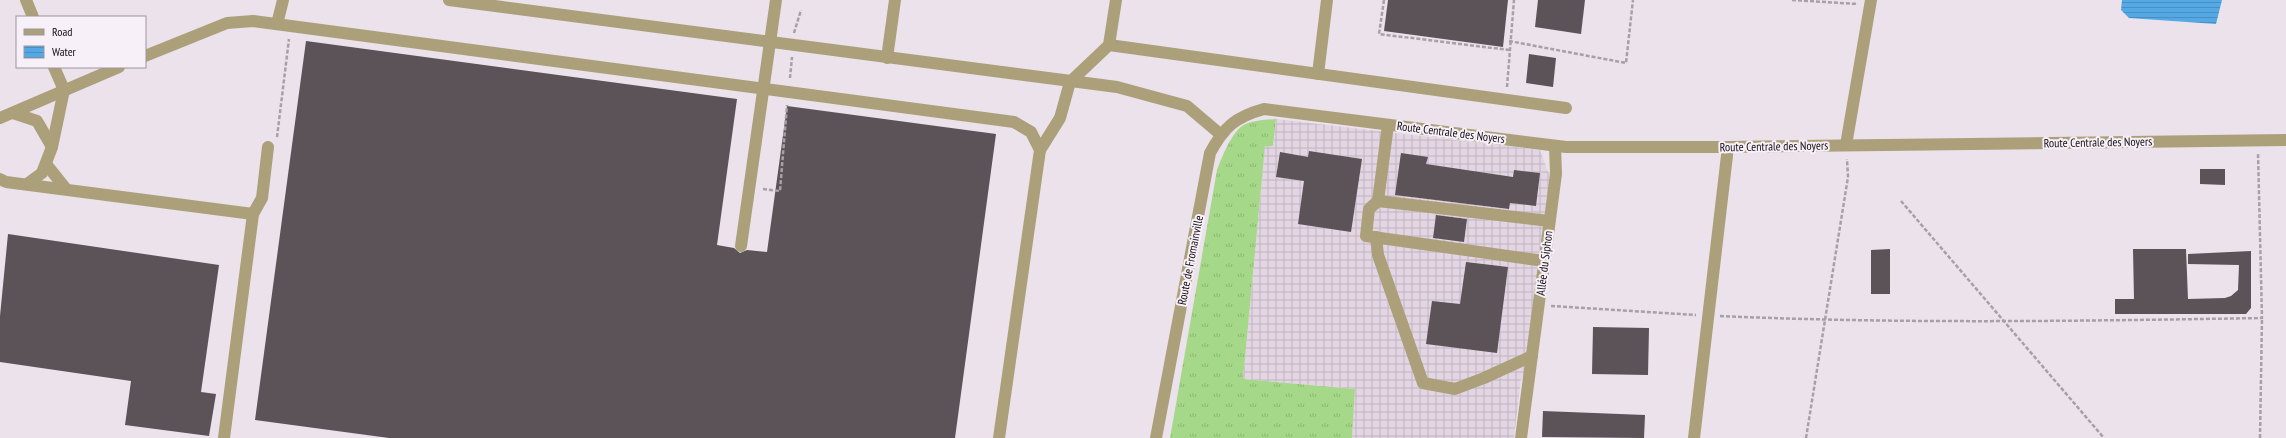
<svg xmlns="http://www.w3.org/2000/svg" width="2286" height="438" font-family="'PT Sans Narrow',sans-serif">
<defs>
<pattern id="industrial-grid" width="8" height="8" patternUnits="userSpaceOnUse"><rect width="8" height="8" fill="#e3d5e3"/><path d="M0 4h8M4 0v8" fill="none" stroke="#c2b6c2"/></pattern>
<pattern id="grass-tufts" width="24" height="20" patternUnits="userSpaceOnUse"><rect width="24" height="20" fill="#a5d888"/><path d="M3 7l-1-3M5 7V3M7 7l1-3M15 17l-1-3M17 17v-4M19 17l1-3" fill="none" stroke="#8db874"/></pattern>
<pattern id="water-rules" width="6" height="5" patternUnits="userSpaceOnUse"><rect width="6" height="5" fill="#54a8e3"/><path d="M0 2.5h6" fill="none" stroke="#488fc2"/></pattern>
</defs>
<rect width="100%" height="100%" fill="#ebe2eb"/>
<!-- industrial -->
<polygon fill="url(#industrial-grid)" points="1276,119 1540,150 1548,172 1560,175 1534,382 1521,379 1514,438 1352,438 1355,389 1243,379 1265,146 1273,146"/>
<!-- grass -->
<path fill="url(#grass-tufts)" d="M1276 119 1273 146H1265L1243 379 1355 389 1352 438H1170L1217 170C1222 157 1231 134 1242 126 1252 120 1266 120 1276 119Z"/>
<!-- water -->
<polygon fill="url(#water-rules)" points="2122,0 2222,0 2216,24 2129,18 2121,10"/>
<!-- building -->
<g fill="#5b5358">
<polygon points="1388,0 1508,0 1503,47 1384,31"/>
<polygon points="1538,0 1585,0 1581,34 1535,27"/>
<polygon points="306,41 737,99 717,245 734,248 740,253 747,250 767,252 787,106 996,134 955,438 389,438 255,420"/>
<polygon points="1529,54 1556,58 1553,87 1526,83"/>
<polygon points="1309,151 1362,159 1351,232 1298,224 1304,181 1276,177 1280,152 1308,157"/>
<polygon points="1401,153 1428,157 1426,164 1513,177 1514,170 1540,173 1536,206 1510,203 1509,209 1395,195"/>
<polygon points="2200,169 2225,169 2225,185 2200,184"/>
<polygon points="1436,215 1467,219 1464,242 1433,238"/>
<polygon points="8,234 219,265 201,392 216,394 209,436 125,425 131,381 0,362 0,316"/>
<polygon points="1890,249 1890,294 1871,294 1871,250"/>
<polygon points="2133,249 2186,249 2188,299 2225,298 2231,296 2238,290 2239,265 2188,264 2188,254 2251,251 2251,308 2246,314 2115,314 2115,299 2134,299"/>
<polygon points="1466,262 1508,267 1497,353 1426,344 1432,301 1460,304"/>
<polygon points="1593,327 1649,328 1648,375 1592,374"/>
<polygon points="1543,411 1645,415 1644,438 1542,437"/>
</g>
<g fill="none" stroke-linecap="round" stroke-linejoin="round">
<!-- path -->
<g stroke="#a7a0a7" stroke-width="2.5" stroke-dasharray="4 2" stroke-linecap="butt">
<polyline points="1384,0 1379,34 1509,50"/>
<polyline points="1792,0 1858,4"/>
<polyline points="794,33 801,10"/>
<polyline points="1509,41 1626,63 1633,0"/>
<polyline points="790,78 792,57"/>
<polyline points="1507,87 1514,0"/>
<polyline points="277,137 289,39"/>
<polyline points="763,189 780,191 787,105"/>
<polyline points="1901,201 2104,438"/>
<polyline points="1551,306 1696,315"/>
<path d="M1720 316C1901 324 2081 321 2262 318L2258 153"/>
<polyline points="1806,438 1848,177 1847,159"/>
<polyline points="2260,438 2262,318"/>
</g>
<!-- minor -->
<g stroke="#aba07a" stroke-width="12">
<polyline points="26,0 33,17"/>
<polyline points="449,0 1117,87 1187,106 1220,134"/>
<polyline points="277,24 283,0"/>
<polyline points="1109,45 1566,108"/>
<polyline points="145,56 227,23 253,21 1014,122 1031,132 1040,150 999,438"/>
<polyline points="887,58 895,0"/>
<polyline points="1318,74 1327,0"/>
<polyline points="13,113 37,121 52,147"/>
<polyline points="0,118 119,67"/>
<polyline points="1846,145 1871,0"/>
<polyline points="1040,150 1060,118 1070,82 1109,45 1116,0"/>
<polyline points="46,164 66,189"/>
<polyline points="0,179 6,182 253,214 224,438"/>
<polyline points="27,184 42,173 52,147 64,90 54,67"/>
<polyline points="1378,201 1388,125"/>
<polyline points="253,214 262,198 268,147"/>
<polyline points="1376,237 1378,255 1423,383 1455,389 1484,378 1532,356"/>
<polyline points="741,246 776,0"/>
<polyline points="1544,261 1366,236 1369,209 1378,201 1549,221"/>
<path d="M1156 438 1210 153C1224 127 1235 117 1264 109L1566 147H1728L2286 140"/>
<polyline points="1521,438 1556,174 1555,146"/>
<polyline points="1694,438 1728,147"/>
</g>
</g>
<g text-anchor="middle" dominant-baseline="central" stroke-width="4" stroke-linejoin="round" paint-order="stroke">
<!-- street labels -->
<g font-size="12" fill="#120f12" stroke="#f8f0f8">
<text transform="translate(1451 132) rotate(7)">Route Centrale des Noyers</text>
<text transform="translate(2098 142) rotate(-1)">Route Centrale des Noyers</text>
<text transform="translate(1774 146) rotate(-1)">Route Centrale des Noyers</text>
<text transform="translate(1190 260) rotate(-79)">Route de Fromainville</text>
<text transform="translate(1544 263) rotate(-83)">Allée du Siphon</text>
</g>
</g>
<!-- legend -->
<rect x="16" y="16" width="130" height="52" fill="#f8f0f8" stroke="#9c969c"/>
<rect x="24" y="29" width="20" height="6" fill="#aba07a" stroke="#9c969c"/>
<text x="52" y="36" font-size="12" fill="#120f12">Road</text>
<rect x="24" y="46" width="20" height="12" fill="url(#water-rules)" stroke="#9c969c"/>
<text x="52" y="56" font-size="12" fill="#120f12">Water</text>
</svg>
